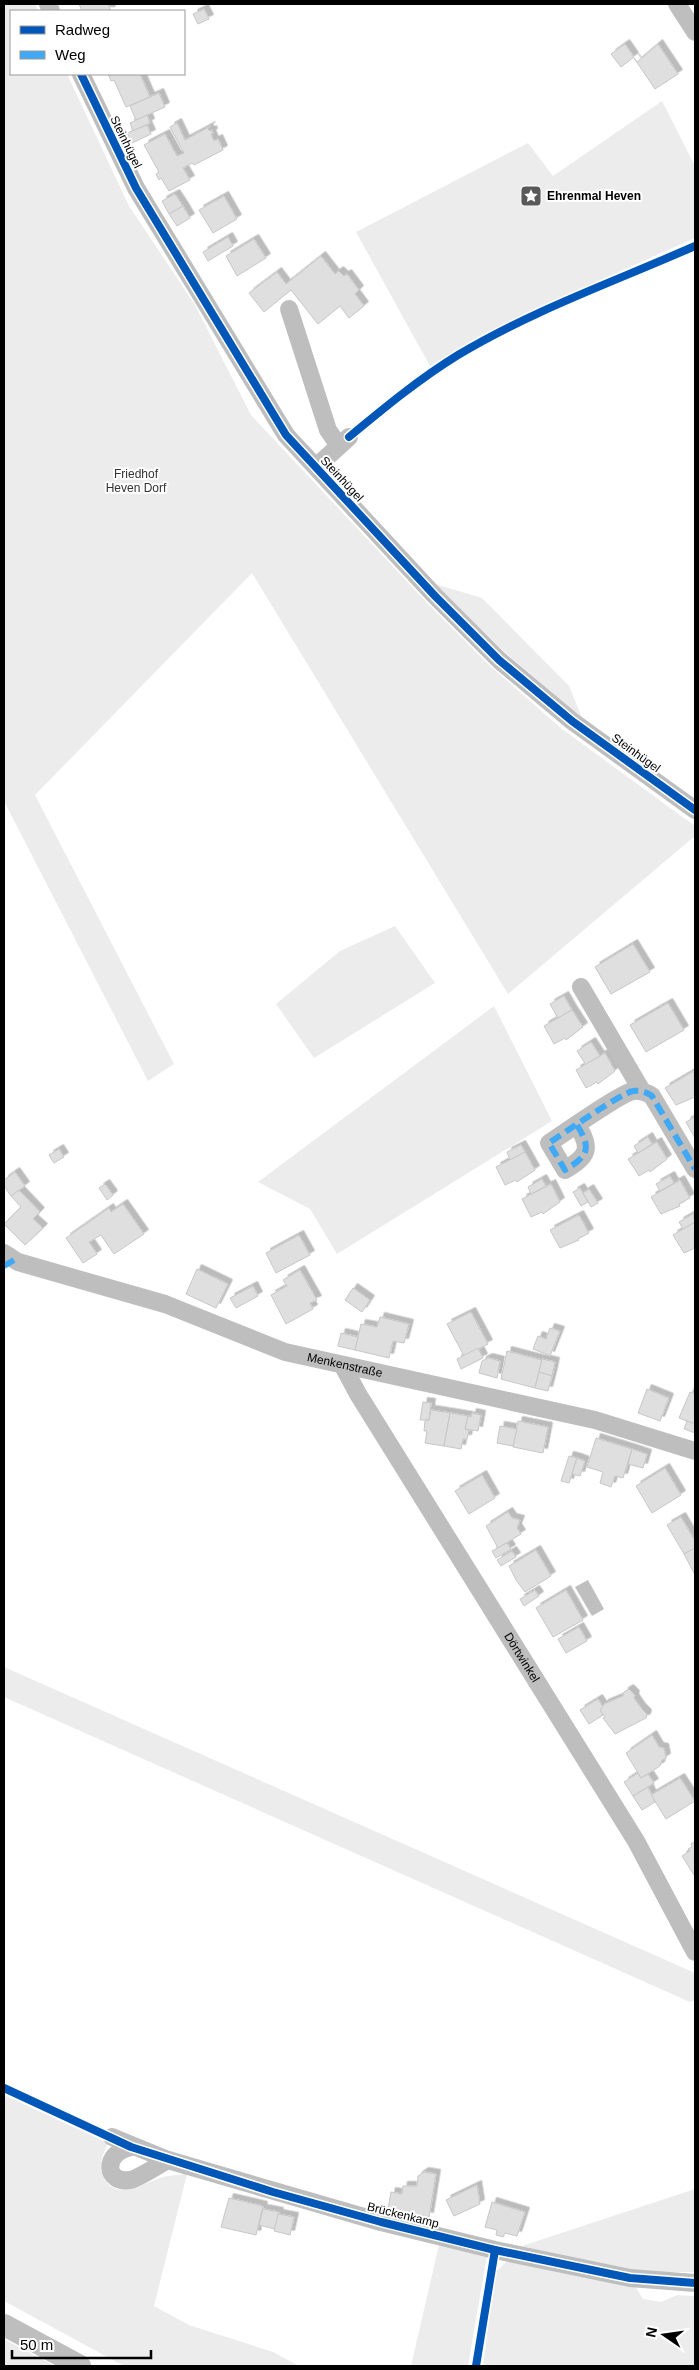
<svg xmlns="http://www.w3.org/2000/svg" width="699" height="2370" font-family="Arial,sans-serif">
<defs>
<filter id="shadow"><feDropShadow dx="4.5" dy="-4.5" stdDeviation="0" flood-color="#0004"/></filter>
</defs>
<rect width="100%" height="100%" fill="#fff"/>
<!-- green -->
<g fill="#ececec">
<polygon points="4,4 35,4 38,11 11,11 11,74 67,74 129,206 195,305 251,415 429,605 491,667 562,729 695,826 695,836 508,994 252,573 35,795 174,1064 148,1081 4,801"/>
<path d="M662 101 695 166V238C605 278 516 317 430 366L356 232 528 143 553 176Z"/>
<polygon points="435,584 482,598 569,686 582,718 500,648"/>
<polygon points="395,926 435,983 314,1058 276,1004 340,951"/>
<polygon points="494,1006 552,1121 337,1254 310,1209 258,1182"/>
<polygon points="4,1667 695,1973 695,2000 690,2002 4,1697"/>
<path d="M4 2095 108 2143C102 2157 97 2166 105 2180 119 2202 149 2180 167 2176 173 2175 180 2175 187 2174L154 2306 189 2325 273 2352 299 2366H124L4 2301Z"/>
<polygon points="695,2189 695,2272 624,2272 522,2246"/>
<polygon points="439,2245 487,2256 468,2366 411,2366"/>
<polygon points="509,2259 635,2286 643,2299 661,2302 677,2295 695,2296 695,2366 483,2366 495,2273"/>
<polygon points="4,2339 55,2366 4,2366"/>
</g>
<!-- water -->
<polygon fill="#bfbfbf" points="588,1580 604,1609 592,1616 575,1587"/>
<!-- building -->
<g fill="#dfdfdf" stroke="#c7c7c7" filter="url(#shadow)">
<polygon points="79,4 108,4 111,11 82,11"/>
<polygon points="204,9 209,19 198,24 193,14"/>
<polygon points="625,44 634,57 621,67 611,54"/>
<polygon points="658,44 678,74 655,89 634,58 637,62"/>
<polygon points="108,74 140,74 150,97 126,107 114,80 111,81"/>
<polygon points="159,93 165,107 136,120 130,106"/>
<polygon points="147,115 150,123 133,131 130,123"/>
<polygon points="177,123 185,140 211,126 208,129 210,131 212,130 213,133 211,134 214,141 218,139 223,150 194,165 192,163 183,168 190,180 169,191 161,178 159,180 156,174 159,172 144,145 165,134 177,156 184,153 170,127"/>
<polygon points="147,125 151,134 132,143 127,133"/>
<polygon points="175,194 183,206 169,214 162,201"/>
<polygon points="224,196 237,219 213,233 199,210"/>
<polygon points="183,206 190,218 177,226 169,214"/>
<polygon points="228,237 233,246 208,261 203,252"/>
<polygon points="254,239 266,258 237,276 226,256"/>
<polygon points="321,256 335,274 339,271 344,276 347,274 359,290 355,294 364,306 349,318 340,306 318,324 291,290 264,312 249,293 277,272 286,284"/>
<polygon points="633,944 650,972 611,994 595,967"/>
<polygon points="564,996 572,1010 558,1018 550,1004"/>
<polygon points="668,1003 684,1030 646,1052 630,1025"/>
<polygon points="572,1010 583,1027 566,1040 565,1038 554,1044 544,1026"/>
<polygon points="591,1042 600,1056 586,1065 577,1051"/>
<polygon points="605,1053 615,1071 598,1084 597,1082 586,1088 576,1070"/>
<polygon points="694,1071 695,1097 676,1105 665,1088"/>
<polygon points="695,1117 695,1138 686,1122"/>
<polygon points="648,1137 652,1144 638,1153 634,1146"/>
<polygon points="657,1142 667,1159 650,1172 649,1170 639,1176 628,1159"/>
<polygon points="521,1145 525,1152 510,1160 507,1152"/>
<polygon points="59,1149 64,1157 54,1163 49,1155"/>
<polygon points="525,1152 535,1170 517,1182 516,1180 505,1185 496,1167"/>
<polygon points="15,1172 25,1186 11,1196 4,1186 4,1180"/>
<polygon points="670,1176 674,1183 660,1191 656,1184"/>
<polygon points="542,1179 546,1186 531,1194 528,1187"/>
<polygon points="680,1180 690,1198 679,1204 680,1206 661,1214 651,1197"/>
<polygon points="105,1184 113,1195 107,1200 99,1188"/>
<polygon points="551,1184 560,1202 543,1214 542,1212 531,1217 522,1199"/>
<polygon points="580,1188 588,1202 581,1206 573,1192"/>
<polygon points="589,1189 598,1203 591,1207 583,1193"/>
<polygon points="19,1190 40,1212 33,1219 43,1228 25,1245 4,1224 21,1207 11,1196"/>
<polygon points="123,1204 144,1234 114,1254 101,1235 89,1242 97,1254 83,1263 66,1238 109,1208 111,1212"/>
<polygon points="693,1214 695,1222 683,1229 679,1222"/>
<polygon points="579,1215 589,1233 578,1239 579,1240 560,1248 550,1230"/>
<polygon points="695,1222 695,1248 684,1253 673,1235"/>
<polygon points="299,1235 310,1255 276,1273 266,1253"/>
<polygon points="197,1269 228,1284 216,1308 186,1294"/>
<polygon points="300,1270 317,1300 310,1303 313,1309 286,1324 271,1295 287,1286 283,1280"/>
<polygon points="253,1286 258,1296 236,1308 230,1298"/>
<polygon points="353,1288 370,1300 362,1312 345,1300"/>
<polygon points="471,1312 488,1344 464,1356 447,1324"/>
<polygon points="380,1317 409,1324 404,1343 393,1341 389,1358 355,1350 361,1324 377,1327"/>
<polygon points="550,1328 560,1331 550,1356 533,1349 538,1336 546,1339"/>
<polygon points="341,1333 358,1337 355,1350 338,1346"/>
<polygon points="478,1348 483,1358 461,1369 457,1359"/>
<polygon points="507,1351 542,1360 535,1388 501,1379"/>
<polygon points="488,1358 500,1361 497,1378 479,1373 482,1361"/>
<polygon points="542,1359 555,1362 552,1376 539,1372"/>
<polygon points="539,1372 552,1376 548,1391 535,1388"/>
<polygon points="647,1389 669,1398 660,1421 638,1413"/>
<polygon points="690,1392 695,1394 695,1424 679,1418"/>
<polygon points="423,1402 431,1403 429,1420 420,1420"/>
<polygon points="431,1410 450,1413 444,1446 425,1443 427,1431 424,1431 425,1421 429,1420"/>
<polygon points="450,1413 468,1416 465,1429 469,1430 467,1439 463,1439 461,1449 444,1446"/>
<polygon points="472,1413 481,1415 478,1431 465,1429 468,1416 471,1417"/>
<polygon points="518,1421 548,1427 543,1453 513,1447"/>
<polygon points="687,1421 695,1424 695,1433 684,1429"/>
<polygon points="500,1426 517,1429 513,1446 497,1443"/>
<polygon points="596,1438 632,1449 623,1478 615,1476 611,1487 600,1483 603,1472 587,1467"/>
<polygon points="632,1449 647,1454 643,1468 628,1464"/>
<polygon points="569,1456 577,1458 569,1483 561,1481"/>
<polygon points="577,1458 585,1461 580,1476 572,1474"/>
<polygon points="665,1468 681,1495 652,1513 636,1486"/>
<polygon points="482,1475 495,1498 469,1514 455,1491"/>
<polygon points="508,1512 512,1518 520,1520 517,1528 521,1534 498,1548 486,1526"/>
<polygon points="681,1517 695,1541 695,1548 684,1554 667,1525"/>
<polygon points="507,1543 511,1549 496,1558 492,1551"/>
<polygon points="695,1548 695,1573 694,1573 684,1554"/>
<polygon points="536,1550 551,1576 525,1592 516,1580 509,1566"/>
<polygon points="512,1551 516,1557 501,1566 497,1560"/>
<polygon points="535,1590 539,1596 524,1606 520,1599"/>
<polygon points="566,1590 583,1620 553,1637 536,1608"/>
<polygon points="579,1627 587,1641 566,1653 558,1639"/>
<polygon points="629,1689 635,1695 634,1698 641,1708 647,1714 646,1718 615,1734 603,1718 605,1717 600,1710 604,1704 623,1696 624,1692"/>
<polygon points="598,1699 603,1707 600,1710 603,1715 589,1724 580,1710"/>
<polygon points="652,1735 659,1747 664,1748 666,1758 662,1760 660,1766 641,1778 626,1753"/>
<polygon points="638,1773 641,1778 648,1774 654,1783 633,1796 624,1782"/>
<polygon points="680,1778 695,1801 666,1819 651,1795"/>
<polygon points="648,1787 655,1802 642,1810 633,1796"/>
<polygon points="695,1841 695,1874 694,1875 682,1856 690,1851 688,1849 692,1847 691,1844"/>
<polygon points="424,2172 436,2174 429,2217 418,2215 418,2219 408,2217 409,2213 388,2209 391,2192 402,2194 403,2186 417,2186 418,2176"/>
<polygon points="477,2185 480,2204 454,2216 446,2200"/>
<polygon points="229,2198 263,2206 256,2235 221,2227"/>
<polygon points="492,2202 525,2212 517,2236 505,2233 503,2237 500,2236 496,2235 497,2230 485,2227"/>
<polygon points="263,2209 279,2212 275,2229 259,2225"/>
<polygon points="278,2214 294,2217 290,2235 274,2231"/>
</g>
<g fill="none" stroke-linecap="round" stroke-linejoin="round">
<!-- minor -->
<g stroke="#bebebe" stroke-width="18">
<polyline points="48,4 51,11"/>
<polyline points="677,4 695,32"/>
<polyline points="81,74 136,188 286,435 435,596 499,660 572,721 695,810"/>
<polyline points="289,309 328,430 339,446"/>
<polyline points="316,467 349,437"/>
<polyline points="581,987 642,1091"/>
<path d="M577 1125C592 1149 588 1156 565 1170L549 1143C563 1134 621 1093 633 1091 641 1090 646 1092 652 1096L695 1169"/>
<path id="s1" d="M4 1253 18 1262 165 1304 285 1352 595 1420 695 1451"/>
<path id="s2" d="M343 1366 358 1394 636 1841 695 1952"/>
<polyline points="112,2137 168,2160 381,2222 495,2250 630,2278 695,2283"/>
<path d="M131 2147C102 2153 105 2184 130 2180 138 2179 158 2165 168 2160"/>
</g>
<!-- major -->
<polyline stroke="#bebebe" stroke-width="22" points="4,2325 80,2366"/>
<!-- quiet -->
<g stroke="#3fa9f5" stroke-width="6" stroke-dasharray="12 6" stroke-linecap="butt">
<path d="M577 1125C592 1149 588 1156 565 1170L549 1143C563 1134 621 1093 633 1091 641 1090 646 1092 652 1096L695 1169"/>
<polyline points="4,1266 14,1260"/>
</g>
<!-- cycleway casing -->
<g stroke="#fff" stroke-width="11">
<g id="cycleway">
<polyline points="81,74 136,188 286,435 435,596 499,660 572,721 695,810"/>
<path d="M349 437C384 408 419 379 458 355 533 310 616 281 695 246"/>
<polyline points="4,2088 131,2147 273,2192 381,2222 495,2250 630,2278 695,2283"/>
<polyline points="476,2366 495,2250"/>
</g>
</g>
<!-- cycleway -->
<use href="#cycleway" stroke="#0057b8" stroke-width="8"/>
</g>
<!-- icons -->
<defs>
<g id="sight-square" transform="scale(1.125)"><rect x="-9" y="-9" width="18" height="18" rx="4" fill="#595959" stroke="#fff"/><path d="M0-6L1.8-2.2L6-1.7L2.9 1.2L3.7 5.4L0 3.3L-3.7 5.4L-2.9 1.2L-6-1.7L-1.8-2.2Z" fill="#fff"/></g>
</defs>
<g fill-rule="evenodd">
<use href="#sight-square" x="531" y="196"/>
</g>
<g text-anchor="middle" dominant-baseline="central" stroke-width="4" stroke-linejoin="round" paint-order="stroke">
<!-- street labels -->
<g font-size="12" fill="#000" stroke="#fff">
<text transform="translate(126 142) rotate(64)">Steinhügel</text>
<text transform="translate(342 479) rotate(47)">Steinhügel</text>
<text transform="translate(636 753) rotate(36)">Steinhügel</text>
<text stroke="none"><textPath href="#s1" startOffset="360">Menkenstraße</textPath></text>
<text stroke="none"><textPath href="#s2" startOffset="342">Dörtwinkel</textPath></text>
<text transform="translate(403 2215) rotate(14)">Brückenkamp</text>
</g>
<!-- poi labels -->
<g font-size="12" font-weight="bold" fill="#000" stroke="#fff" text-anchor="start">
<text x="547" y="196">Ehrenmal Heven</text>
</g>
<!-- park labels -->
<g font-size="12" fill="#333" stroke="#fff">
<text x="136" y="474">Friedhof<tspan x="136" dy="14">Heven Dorf</tspan></text>
</g>
</g>
<!-- border -->
<rect width="699" height="2370" fill="none" stroke="#000000" stroke-width="10"/>
<!-- legend -->
<rect x="10" y="10" width="175" height="65" fill="#ffffff" stroke="#999999"/>
<rect x="20" y="26" width="25" height="8" fill="#0057b8" stroke="#999999"/>
<text x="55" y="35" font-size="15" fill="#000000">Radweg</text>
<rect x="20" y="51" width="25" height="8" fill="#3fa9f5" stroke="#999999"/>
<text x="55" y="60" font-size="15" fill="#000000">Weg</text>
<!-- north arrow -->
<g transform="translate(664 2335) rotate(283)" stroke="#ffffff" stroke-width="4" paint-order="stroke">
<path d="M0-4L9 19L0 12L-9 19Z" fill="#000000"/>
<text y="-8" font-size="14" font-weight="bold" text-anchor="middle" fill="#000000">N</text>
</g>
<!-- scale -->
<path d="M12 2350v8h139v-8" fill="none" stroke="#000000" stroke-width="2.5"/>
<text x="20" y="2350" font-size="15" fill="#000000" stroke="#ffffff" stroke-width="4" paint-order="stroke">50 m</text>
</svg>
